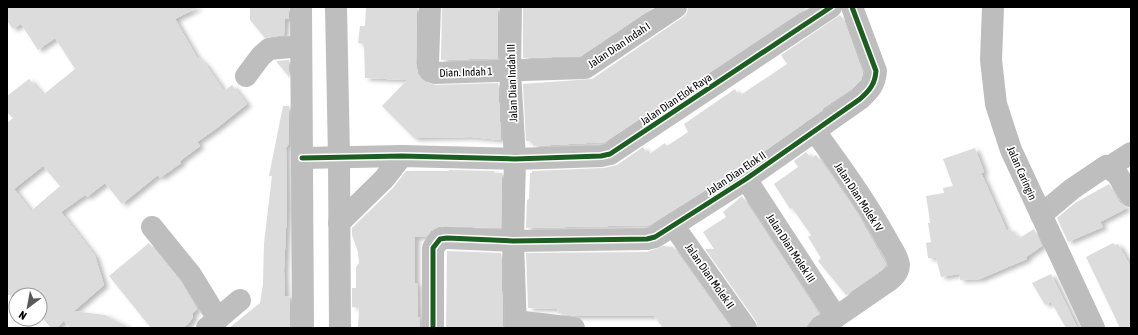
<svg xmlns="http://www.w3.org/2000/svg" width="1138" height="335" font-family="'Asap Condensed',sans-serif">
<defs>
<filter id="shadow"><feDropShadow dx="4.5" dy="2.5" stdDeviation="2" flood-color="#0004"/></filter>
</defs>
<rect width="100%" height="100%" fill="#fff"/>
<!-- building -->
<g fill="#dcdcdc" fill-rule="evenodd" filter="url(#shadow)">
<path d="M7 7H199L175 19 196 56 206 65 224 91 232 85 247 104 217 128 197 142 200 146 180 161 181 163 160 178 158 175 122 204 105 183 87 197 85 195 61 212 95 256 104 285 74 311 105 315 130 328H70L64 321 56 328H51L40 315V295H7V123L13 118 7 112V96L29 79 43 95 75 69 55 38 38 50 21 24 13 29 7 21ZM43 166 60 186 31 211 14 189Z"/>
<polygon points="250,7 289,7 289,19 285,19 284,35 265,38 250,20"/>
<polygon points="366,7 417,7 416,63 418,74 425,82 435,85 498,83 501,140 471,137 414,138 382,106 407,80 365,78 364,44 358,43 360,26 365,26"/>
<polygon points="442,7 498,7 498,58 441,60"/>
<polygon points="523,7 654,7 581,56 523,58"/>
<polygon points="688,7 808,7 605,142 533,146 533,141 526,141 523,84 592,79 683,17 687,13"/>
<polygon points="840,15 844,20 863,73 861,80 852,89 822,109 823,110 739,169 650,225 526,228 527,200 529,199 530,173 532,173 532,171 604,168 617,165 643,147 648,155 665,143 667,146 688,132 684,124 735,89 739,96 787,64 781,55"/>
<polygon points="289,60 289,77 276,61"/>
<polygon points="283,106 289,106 289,143 286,148 287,208 284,271 285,296 290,297 290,328 229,328 260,303 263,284 264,243 272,176 269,176"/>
<polygon points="975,148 984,172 981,173 1007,231 1010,229 1013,235 1016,234 1018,239 1034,229 1042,246 1026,257 1027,259 980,279 960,280 959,274 941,277 936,258 928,258 926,243 931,242 928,223 930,223 929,215 926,196 944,193 943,188 953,186 943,159"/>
<polygon points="806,152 811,158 816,155 833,178 860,218 886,265 882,270 846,295 818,261 821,258 808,237 811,235 792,208 790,209 774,184 798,167 794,161"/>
<polygon points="449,170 494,171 494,173 502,173 501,228 445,226 438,227 431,231 426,237 415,237 415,283 417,283 418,318 420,317 420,328 358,328 359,307 352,307 352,288 356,288 356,267 359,263 358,252 352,235 352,228 393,188 406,171 449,171"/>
<polygon points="1109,184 1120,203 1127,208 1100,222 1103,227 1068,242 1057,218 1075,203"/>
<polygon points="742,196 819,314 813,318 805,328 758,328 756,321 705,249 714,249 703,232 726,217 723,212"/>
<polygon points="149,243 181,282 197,309 192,314 193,317 189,323 183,328 151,328 109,276"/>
<polygon points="1113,243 1115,245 1118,244 1131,267 1131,328 1120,328 1086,257"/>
<polygon points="663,246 673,247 731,328 663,328 654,316 577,316 557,313 558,309 528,308 526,253 647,252"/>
<polygon points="447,251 501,253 503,328 446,328"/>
<polygon points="1051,274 1077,327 1075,328 1066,328 1051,302 1045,305 1032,283"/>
</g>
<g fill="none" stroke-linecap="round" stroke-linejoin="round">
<!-- minor -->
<g stroke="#bebebe" stroke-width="22">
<polyline points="301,7 303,328"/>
<polyline points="336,7 339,157 340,328"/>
<polyline points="430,7 428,63 430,71 435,73 585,68 676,7"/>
<polyline points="511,7 510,71 515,159 513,241 516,328"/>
<polyline points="246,76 261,56 269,49 301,46"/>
<path d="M814 130C840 166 866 201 887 240 891 247 898 256 899 265 899 271 895 276 890 280L820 328"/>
<polyline points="302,158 402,156 515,159 601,156 610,154 831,7"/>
<polyline points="1109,167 1131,153"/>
<polyline points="746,179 836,317"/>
<polyline points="1041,215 1072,189 1106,166 1117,174 1131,196"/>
<polyline points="339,223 384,179 402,156"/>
<polyline points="673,225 746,328"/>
<polyline points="152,227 191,275 218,319"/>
<polyline points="516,321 574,328"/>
<polyline points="207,328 240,300"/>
<path d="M433 328V248L440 239 447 238 513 241 647 239 655 237 746 179 860 99C870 90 875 84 876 71L852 7"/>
</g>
<!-- major -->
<polyline stroke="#bdbdbd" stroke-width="22" points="993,7 991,60 996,104 1011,150 1094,328"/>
<!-- cycleway casing -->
<g stroke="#fff" stroke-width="8">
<g id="cycleway">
<polyline points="302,158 402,156 515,159 601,156 610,154 831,7"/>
<path d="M433 328V248L440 239 447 238 513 241 647 239 655 237 746 179 860 99C870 90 875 84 876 71L852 7"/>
</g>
</g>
<!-- cycleway -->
<use href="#cycleway" stroke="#1b5e20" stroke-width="5"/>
</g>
<g text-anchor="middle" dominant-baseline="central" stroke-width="3.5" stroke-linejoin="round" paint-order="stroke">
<!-- street labels -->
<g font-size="11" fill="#000" stroke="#fff">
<text transform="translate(619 45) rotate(-34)">Jalan Dian Indah I</text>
<text transform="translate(466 72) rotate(-2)">Dian. Indah 1</text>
<text transform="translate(512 83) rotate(-92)">Jalan Dian Indah III</text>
<text transform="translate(676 99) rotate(-34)">Jalan Dian Elok Raya</text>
<text transform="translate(736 173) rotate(-34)">Jalan Dian Elok II</text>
<text transform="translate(1022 173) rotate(66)">Jalan Caringin</text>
<text transform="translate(859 197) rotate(57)">Jalan Dian Molek IV</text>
<text transform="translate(791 248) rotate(57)">Jalan Dian Molek III</text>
<text transform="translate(710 276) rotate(55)">Jalan Dian Molek II</text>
</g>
</g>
<!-- border -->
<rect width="1138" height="335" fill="none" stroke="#000000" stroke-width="16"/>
<!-- north arrow -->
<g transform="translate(28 307) rotate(212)"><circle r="19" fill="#ffffff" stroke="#999999"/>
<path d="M0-3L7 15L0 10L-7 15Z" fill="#595959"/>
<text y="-6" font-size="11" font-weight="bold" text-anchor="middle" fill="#000000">N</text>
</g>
</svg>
